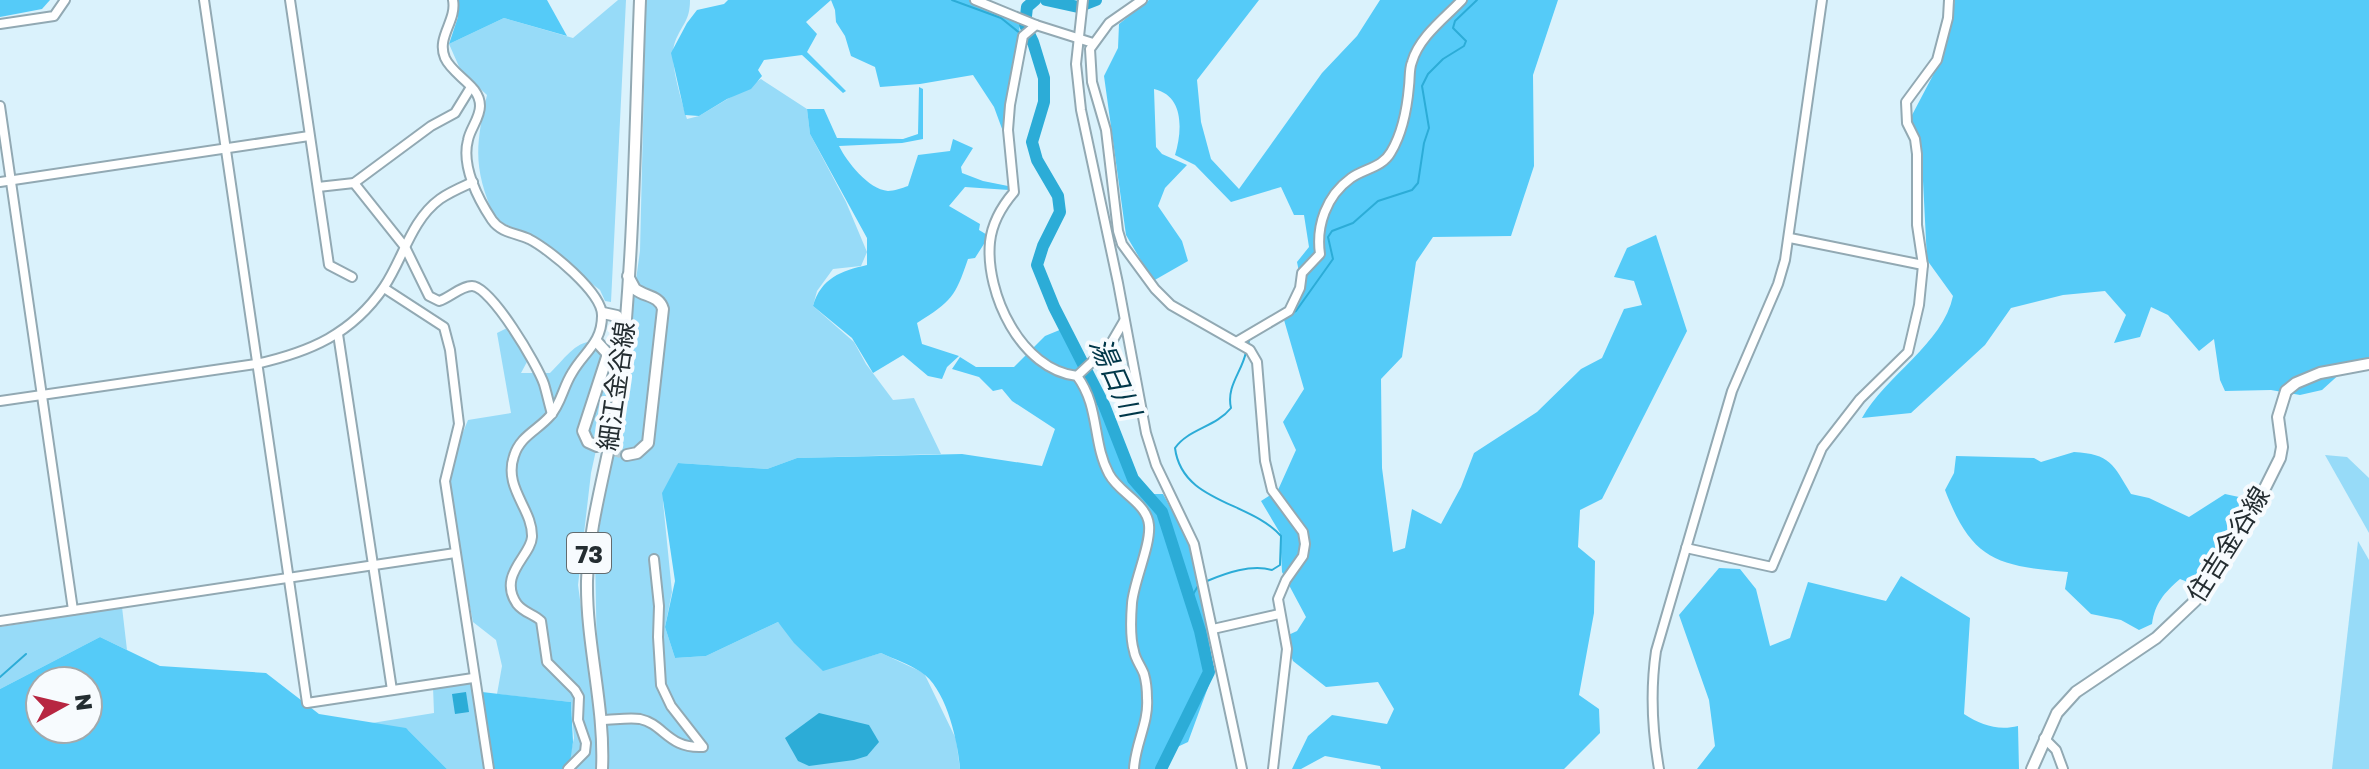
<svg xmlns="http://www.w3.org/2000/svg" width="2369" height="769" font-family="'Golos Text','Noto Sans JP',sans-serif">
<rect width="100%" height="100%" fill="#daf2fc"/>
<!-- green -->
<g fill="#97dbf8">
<path d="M618 0H626L611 302 605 301 600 290 525 233 496 220C473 170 475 147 487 95L461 71 449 44 504 18 573 38Z"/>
<path d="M646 0H690C690 21 682 24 675 42 668 60 682 101 687 119L699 116 761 79 807 109 810 134 846 202 867 252 861 266 833 269 817 291 813 306 854 342 866 364 893 400 914 398 941 454 797 458 767 469 678 463 663 502 672 592 665 627 675 658 706 656 778 622 823 670 881 653 924 673 956 739 960 769H609L597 661 595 553 611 459 640 251Z"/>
<path d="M511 326 528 360 521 373H550C571 352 578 336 610 342L609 391 591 473 578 585 591 680 597 758 595 769H567L574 738 571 702 497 694 502 666 496 640 473 622 457 539 449 466 468 420 511 413 497 333Z"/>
<polygon points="2325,455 2347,457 2369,478 2369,533"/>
<polygon points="2358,541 2369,560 2369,769 2332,769"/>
<polygon points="122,607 127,650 100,637 0,689 0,627"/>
<polygon points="470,682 491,769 447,769 408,730 372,723 434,713 433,687"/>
</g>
<!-- forest -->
<g fill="#55cbf8" fill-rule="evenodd">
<polygon points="0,0 50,0 42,9 0,17"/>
<polygon points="458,0 547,0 567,36 504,18 449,44 458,17"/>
<polygon points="728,0 972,0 991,6 1019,24 1021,47 1005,137 994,107 973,75 920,84 880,87 875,67 851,56 845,36 836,22 835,10 831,0 806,22 817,34 807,52 846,91 843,93 802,55 764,60 758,70 762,76 751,89 727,99 699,116 685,115 671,53 687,23 697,10 724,4"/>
<path d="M1149 0H1259L1197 80 1201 122 1211 159 1239 189 1322 73 1357 36 1380 0H1558L1533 75 1534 166 1511 236 1433 237 1416 262 1402 357 1381 379 1382 468 1393 552 1405 548 1412 509 1441 524 1461 487 1474 453 1537 412 1581 369 1602 358 1624 309 1642 305 1634 281 1614 277 1627 248 1656 235 1687 331 1602 499 1580 510 1578 547 1595 561 1594 613 1579 695 1599 709 1600 733 1564 769H1381L1380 766 1325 756 1301 769H1292L1308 736 1332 715 1387 724 1394 709 1378 682 1326 687 1293 661 1284 637 1297 631 1306 617 1282 572 1280 533 1261 501 1278 490 1296 450 1283 422 1304 389 1282 313 1301 282 1297 262 1309 247 1304 215H1294L1281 187 1231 202 1195 165 1175 155C1182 132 1185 96 1154 89L1156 147 1162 154 1187 165 1165 188 1158 206 1182 241 1188 261 1153 281 1126 235 1104 76 1118 48 1119 24Z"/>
<path d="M1955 0H2369V362L2343 371 2322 390 2300 395 2271 390 2225 391 2220 380 2214 339 2199 351 2168 315 2151 307 2140 337 2114 343 2126 315 2105 291 2063 295 2011 308 1985 345 1911 413 1862 418C1885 376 1943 344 1953 296L1927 260 1922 161 1911 117 1941 60Z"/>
<path d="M919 87 923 89V139L902 143 839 146C847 162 868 189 888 191 894 191 902 188 908 186L918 155 950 151 953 139 973 148 961 167 962 173 983 181 1008 186 1009 190 965 187 949 206 980 224 979 230 989 236 975 258 968 259C955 297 952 301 917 323L922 344 959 356 947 367 942 379 928 376 903 355 873 373 852 338 813 306C821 278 841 271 867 265V238L810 134 807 109H824L837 138 903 139 918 134Z"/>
<path d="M1062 329 1138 486 1153 494H1163L1188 539 1202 599 1214 671 1188 742 1173 749 1166 769H960C958 741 946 688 921 672 909 664 894 659 881 653L823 671 794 643 778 622 706 656 675 658 665 627 675 581 662 493 678 463 767 469 797 458 962 454 1042 466 1055 429 1012 401 1002 389 993 391 979 377 952 369 960 357 976 367H1014L1045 336Z"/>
<path d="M2074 452C2110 454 2113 464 2131 494L2149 498 2189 517 2225 494 2239 497 2249 506 2205 589 2180 579C2164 593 2155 603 2152 624L2139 630 2121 620 2091 614 2065 589 2068 572C1996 566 1972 560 1945 490L1954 473 1956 456 2034 458 2041 462Z"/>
<path d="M1719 568 1740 569 1756 589 1770 646 1790 638 1808 582 1886 601 1901 576 1970 618 1964 714C1981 725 1998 731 2018 726L2019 769H1697L1715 746 1709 700 1679 615Z"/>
<path d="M100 637 160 666 266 673 319 714 406 728 447 769H0V689ZM40 681H88V729H40Z"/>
<polygon points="482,692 571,702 573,742 569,769 492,769"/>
</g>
<!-- water -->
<g fill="#2cacd7">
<polygon points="466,692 469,712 455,714 452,694"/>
<polygon points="819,713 869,725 879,742 867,756 854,760 809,766 798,761 785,738"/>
</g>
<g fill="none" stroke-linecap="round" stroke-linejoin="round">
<!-- stream -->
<g stroke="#2cacd7" stroke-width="2">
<polyline points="952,0 1001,18 1021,34"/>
<polyline points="1025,40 1028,44 1033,42"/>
<polyline points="1248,346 1249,339 1296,311 1333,259 1328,237 1332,231 1353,223 1378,201 1412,190 1418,183 1424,143 1429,128 1422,86 1428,74 1443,59 1464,46 1466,41 1453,28 1455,21 1477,0"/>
<path d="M1207 581C1226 573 1251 564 1272 570L1280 565 1281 536C1250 501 1182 503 1175 448 1188 429 1216 427 1231 408 1226 386 1242 372 1246 352"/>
<polyline points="1198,586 1192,596 1200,631"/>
<polyline points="0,677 26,654"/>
</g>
<!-- river -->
<g stroke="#2cacd7" stroke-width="12">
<polyline points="1035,0 1027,7 1025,25 1033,42 1044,78 1044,102 1032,142 1037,160 1058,196 1060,212 1043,246 1037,265 1054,307 1104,405 1133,479 1162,512 1200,631 1209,672 1161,769"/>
<polyline points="1046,0 1078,7 1096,0"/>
</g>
<!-- major-tunnel -->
<polyline stroke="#b6cbd3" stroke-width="10" stroke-dasharray="10 5" stroke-linecap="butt" points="597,446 627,455"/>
<!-- minor casing -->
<g stroke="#92a9b3" stroke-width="12">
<g id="minor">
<polyline points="204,0 307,703 473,678"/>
<polyline points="290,0 329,265 352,277"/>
<path d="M453 0C457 21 436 37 445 58 453 76 480 85 480 106 480 118 470 129 468 140 461 166 478 199 492 220 501 233 516 233 529 239 549 249 603 293 602 316 602 343 584 352 572 373 563 387 561 404 550 416 538 430 520 436 514 456 503 488 533 509 532 537 531 556 497 575 517 604 524 613 534 614 541 621L547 662 575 690 579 697 578 720 586 743 585 752 568 769"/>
<polyline points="975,0 1036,25 1093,43"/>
<polyline points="1083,0 1076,64 1081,110 1118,283 1146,433 1156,465 1194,544 1242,769"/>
<polyline points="1142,0 1109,23 1090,49 1092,82 1106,130 1118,231 1122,244 1155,289 1171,305 1250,350 1257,362 1265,461 1272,490 1303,532 1305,544 1303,556 1286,580 1278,599 1287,649 1273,769"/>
<polyline points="0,24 54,16 65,0"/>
<path d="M1036 25 1023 36 1010 105 1008 130 1014 192C1002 206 992 223 990 242 985 293 1021 370 1077 376 1100 407 1092 442 1109 474 1119 493 1147 503 1149 525 1151 545 1134 581 1132 603 1131 616 1130 638 1134 651 1135 659 1141 666 1144 674 1146 681 1147 690 1147 698 1149 723 1135 744 1134 769"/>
<polyline points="0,106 73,610"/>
<polyline points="0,182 309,136"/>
<path d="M354 183 405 247 429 296 439 301C449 298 461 286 472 286 491 286 538 366 544 384 547 394 549 404 552 414"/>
<polyline points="318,187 354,183 431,126 455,113 471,87"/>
<polyline points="1790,238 1923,265"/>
<polyline points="384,288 444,327 450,350 459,424 445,481 489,769"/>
<polyline points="338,334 392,690"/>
<path d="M1238 341 1289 311 1300 288 1302 273 1320 254C1316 226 1326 196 1351 178 1365 168 1382 168 1391 152 1403 132 1407 109 1409 86 1410 79 1409 69 1412 62 1419 37 1445 18 1462 0"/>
<polyline points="1077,376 1110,345 1124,321"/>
<path d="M0 401 256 364C310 352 352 334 384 287 403 259 411 220 440 199 450 192 462 187 473 182"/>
<polyline points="1686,548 1772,567 1822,448 1860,399 1908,352 1919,305 1923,265 1917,225 1917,154 1915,139 1907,123 1906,102 1937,60 1948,18 1949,0"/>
<polyline points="0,621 455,553"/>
<polyline points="1213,629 1279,614"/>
<path d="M602 720C613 720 629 717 640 719 664 724 668 749 703 747L671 706 661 685 658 637 659 606 654 559"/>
<polyline points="2044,738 2056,750 2063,769"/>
<path d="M1659 769C1652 729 1650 692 1656 651L1732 391 1778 284 1785 260 1822 0"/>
</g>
</g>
<!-- major casing -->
<g stroke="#92a9b3" stroke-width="14">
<g id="major">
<polyline points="603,313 617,316 621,329"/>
<polyline points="597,342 607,353 607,357 583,431 588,442 597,446"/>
<path d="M627 455 637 453 648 443 663 309C659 295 645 297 635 289L628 276"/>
<path d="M602 769C605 706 586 644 587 581 589 514 613 450 620 383 634 256 635 127 640 0"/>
<polyline points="2032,769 2057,713 2076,692 2156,638 2196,600 2212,580 2259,500 2280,458 2282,447 2278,417 2286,391 2296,383 2320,373 2369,364"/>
</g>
</g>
<!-- minor -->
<use href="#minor" stroke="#fff" stroke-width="8"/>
<!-- major -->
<use href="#major" stroke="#fff" stroke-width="10"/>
</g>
<g text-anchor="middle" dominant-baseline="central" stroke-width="8" stroke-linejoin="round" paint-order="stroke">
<!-- shield labels -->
<rect fill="#f7fbfe" stroke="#636b6e" stroke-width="2" x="567" y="533" width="44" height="40" rx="6"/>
<g font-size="24" font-weight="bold" fill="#242d31">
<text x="589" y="553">73</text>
</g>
<!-- street labels -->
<g font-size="26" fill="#242d31" stroke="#f7fbfe">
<text transform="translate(616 386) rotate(-82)">細江金谷線</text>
<text transform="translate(2228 544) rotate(-58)">住吉金谷線</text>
</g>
<!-- water labels -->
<g font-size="28" font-style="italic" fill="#003749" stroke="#f7fbfe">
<text transform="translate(1116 377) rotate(66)">湯日川</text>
</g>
</g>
<!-- north arrow -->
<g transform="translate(64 705) rotate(82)"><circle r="38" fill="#f7fbfe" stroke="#a3a9ac" stroke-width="2"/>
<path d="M0-6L14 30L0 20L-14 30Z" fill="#b72641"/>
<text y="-12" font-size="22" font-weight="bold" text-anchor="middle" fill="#242d31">N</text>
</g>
</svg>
